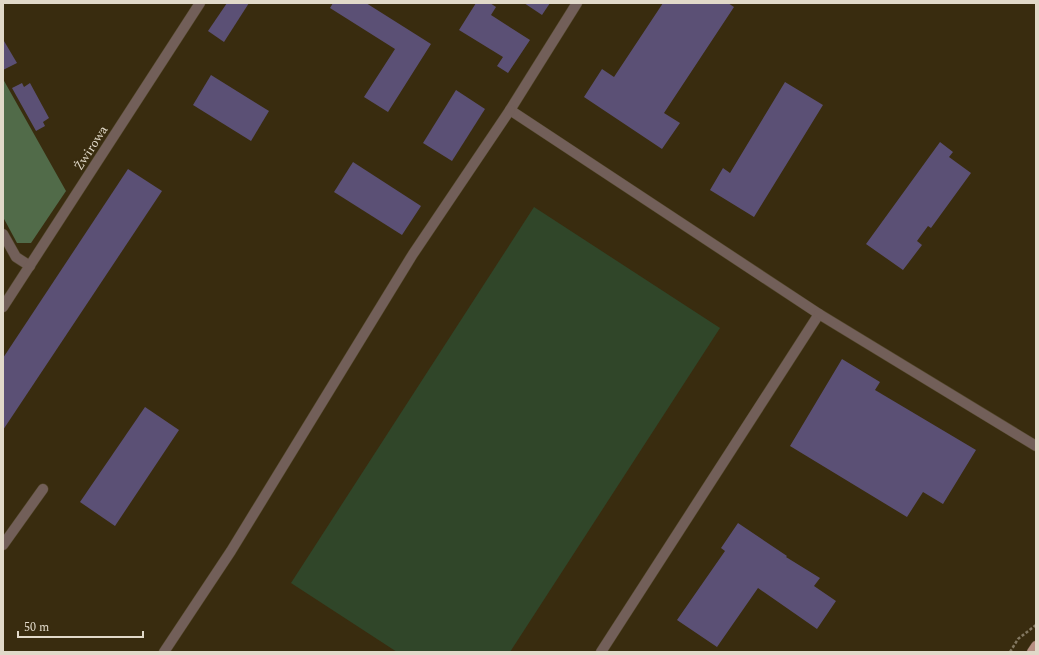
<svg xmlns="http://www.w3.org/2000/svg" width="1039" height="655" font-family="Spectral,serif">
<rect width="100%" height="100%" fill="#392c0f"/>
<!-- green -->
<polygon fill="#304629" points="534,207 720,328 510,652 397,652 291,583"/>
<!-- forest -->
<polygon fill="#516b49" points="3,79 66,191 31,243 17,243 3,217"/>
<!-- building -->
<g fill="#5b5075">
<polygon points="227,3 249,3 224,42 208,31"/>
<polygon points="333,3 366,3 431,44 388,112 364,97 395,49 330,8"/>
<polygon points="476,3 490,3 496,7 491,15 530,40 508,73 497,66 503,57 459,30"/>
<polygon points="524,3 550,3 542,15"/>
<polygon points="663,3 728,3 734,7 664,113 680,123 662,149 584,97 602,69 614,77"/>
<polygon points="3,41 4,41 17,63 3,70"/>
<polygon points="211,75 269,111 251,141 193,105"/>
<polygon points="785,82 823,105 754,217 710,190 723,168 730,173"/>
<polygon points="22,83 24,87 30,83 49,118 43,122 45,126 36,131 12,88"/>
<polygon points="456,90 485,109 452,161 423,143"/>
<polygon points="940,142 953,152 949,157 971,173 931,228 928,226 917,241 922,245 903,270 866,244"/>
<polygon points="353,162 421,206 402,235 334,192"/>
<polygon points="128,169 162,191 3,430 3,358"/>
<polygon points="842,359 880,382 875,390 976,450 943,504 923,492 907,517 790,446"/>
<polygon points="145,407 179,430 115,526 80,502"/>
<polygon points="738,523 787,556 786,557 820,578 814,586 836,601 817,629 758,588 717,647 677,620 725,551 721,548"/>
</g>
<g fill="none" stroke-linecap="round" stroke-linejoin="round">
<!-- service casing -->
<g stroke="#54482d" stroke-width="11">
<g id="service">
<polyline points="577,3 510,110 819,314 601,652"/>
<polyline points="819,314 1036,446"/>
<polyline points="164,652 231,551 413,254 510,110"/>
</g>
</g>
<!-- pedestrian casing -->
<g stroke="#54482d" stroke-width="11">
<polyline id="pedestrian" points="3,545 43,489"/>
</g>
<!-- minor casing -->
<g stroke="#54482d" stroke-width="11">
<g id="minor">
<polyline points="3,234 16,257 30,266"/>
<polyline points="3,307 200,3"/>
</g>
</g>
<!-- primary casing -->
<g stroke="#54482d" stroke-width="11">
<polyline id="primary" points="1032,652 1036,646"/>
</g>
<!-- path -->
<polyline stroke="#837861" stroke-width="2.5" stroke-dasharray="3 2" stroke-linecap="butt" points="1010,652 1018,639 1036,625"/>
<!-- service -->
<use href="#service" stroke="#725f59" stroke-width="10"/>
<!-- pedestrian -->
<use href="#pedestrian" stroke="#725f59" stroke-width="10"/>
<!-- minor -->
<use href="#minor" stroke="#725f59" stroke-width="10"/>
<!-- primary -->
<use href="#primary" stroke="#b68f83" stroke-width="10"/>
</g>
<g text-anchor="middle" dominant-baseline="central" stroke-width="3.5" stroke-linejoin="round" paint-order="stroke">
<!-- street labels -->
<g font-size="13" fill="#e1d9c9" stroke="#392c0f">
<text transform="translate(91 148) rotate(-57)">Żwirowa</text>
</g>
</g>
<!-- border -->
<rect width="1039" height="655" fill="none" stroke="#e1d9c9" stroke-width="8"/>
<!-- scale -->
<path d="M18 631v6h125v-6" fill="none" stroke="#e1d9c9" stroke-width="2"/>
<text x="24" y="631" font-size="12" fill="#e1d9c9" stroke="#392c0f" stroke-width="3" paint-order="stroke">50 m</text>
</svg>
